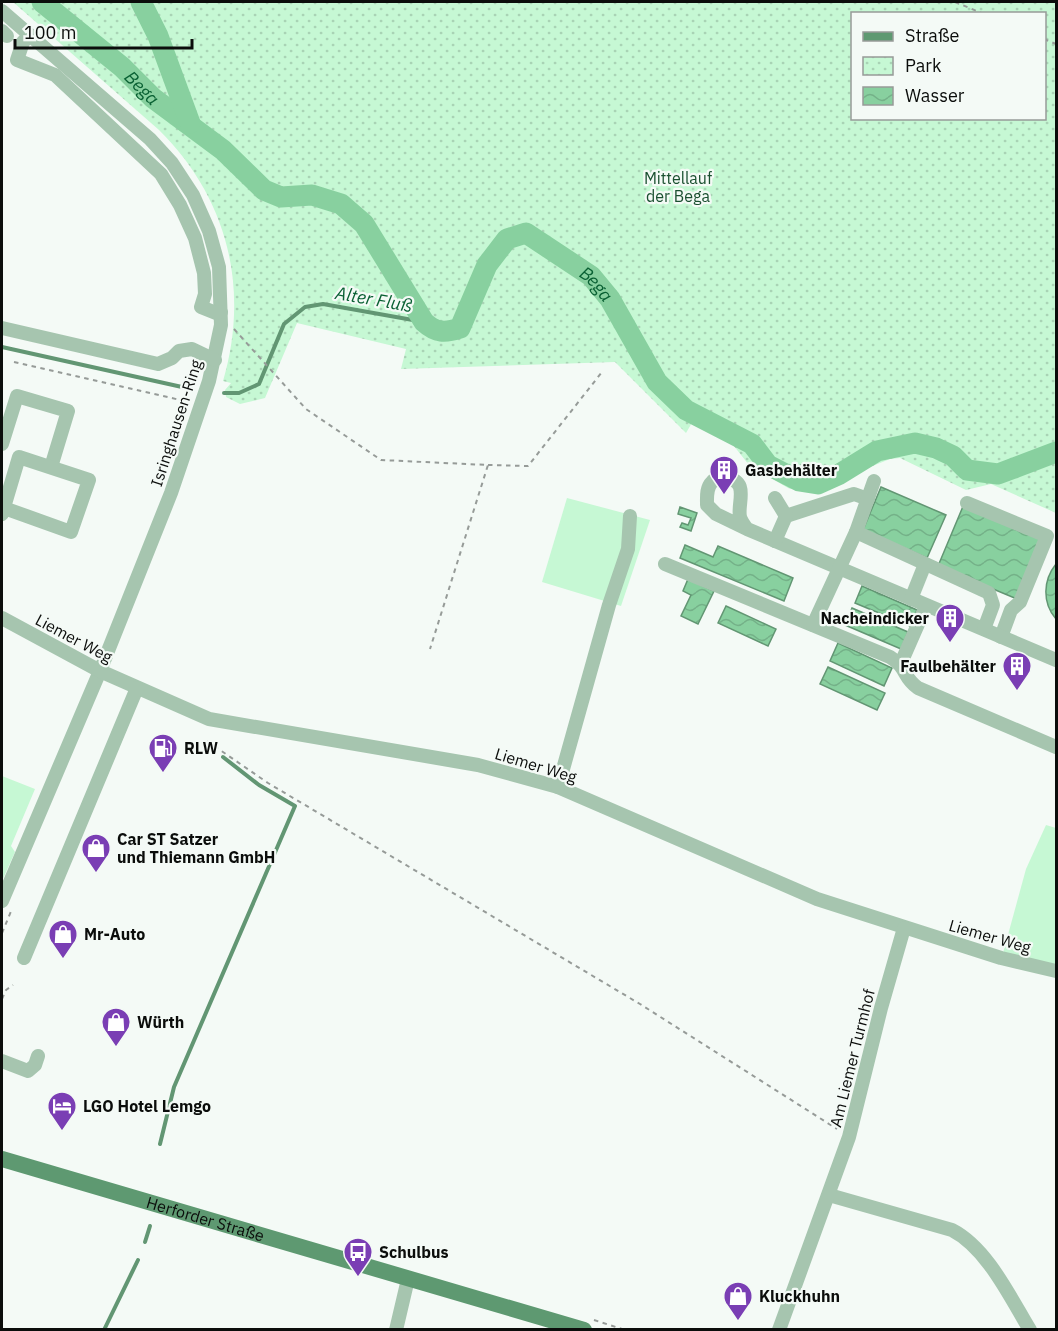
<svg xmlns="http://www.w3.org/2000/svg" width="1058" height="1331" font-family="'IBM Plex Sans',sans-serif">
<defs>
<pattern id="park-dots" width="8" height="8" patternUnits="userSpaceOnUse" patternTransform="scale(1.5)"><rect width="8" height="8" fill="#c6f8d4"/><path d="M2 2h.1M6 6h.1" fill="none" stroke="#a9d3b5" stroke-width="1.8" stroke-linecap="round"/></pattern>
<pattern id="water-waves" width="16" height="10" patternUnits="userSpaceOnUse" patternTransform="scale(1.5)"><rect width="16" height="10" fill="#88d09f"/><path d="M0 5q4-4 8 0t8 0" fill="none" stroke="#74b188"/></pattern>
</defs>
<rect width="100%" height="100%" fill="#f4faf6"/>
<!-- grass -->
<g fill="#c6f8d4">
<polygon points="567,498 650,520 621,606 542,582"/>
<polygon points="2,776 35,789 11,846 15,852 2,881"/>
<polygon points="1046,825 1056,828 1056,965 1003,953 1026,869"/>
</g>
<!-- park -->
<path fill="url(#park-dots)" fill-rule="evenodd" d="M13 2H1056V513L991 484 966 490 900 458 890 459 840 479 813 493 788 488 749 465 726 436 710 430 693 421 686 433 615 362 401 369 406 349 297 323 265 398 240 404 226 397 225 390 231 383 223 381C250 289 228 198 159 130ZM852 14H1044V118H852Z"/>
<!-- water -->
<g fill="url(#water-waves)" stroke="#629673" stroke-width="1.5">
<polygon points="881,487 946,515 927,558 863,530"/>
<polygon points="964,504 1043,538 1017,599 938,566"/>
<polygon points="680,507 697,513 691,531 680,527 682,523 688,525 691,518 678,514"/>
<polygon points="685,545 713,557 718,546 793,578 784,601 680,558"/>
<path d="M1056 564V619C1042 603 1043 580 1056 564Z"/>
<polygon points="688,579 714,591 698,624 681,616 691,595 683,591"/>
<polygon points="862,586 917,610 910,626 855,603"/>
<polygon points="726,606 776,629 768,646 718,623"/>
<polygon points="852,608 908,632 901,649 845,625"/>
<polygon points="838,643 892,668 884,686 830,661"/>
<polygon points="828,667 885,693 877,710 820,684"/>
</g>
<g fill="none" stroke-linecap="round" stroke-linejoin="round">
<!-- stream -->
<g stroke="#629673" stroke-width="4">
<polyline points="2,347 191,389"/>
<polyline points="224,393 239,393 259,384 284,324 305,307 323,304 424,322"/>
<polyline points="160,1144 174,1087 295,806 259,785 223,757"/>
<polyline points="145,1242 150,1226"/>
<polyline points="104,1330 138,1260"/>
</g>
<!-- river -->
<g stroke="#88d09f" stroke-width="21">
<path id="s1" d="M42 2 122 67 153 98 223 150 264 190 281 197 312 195 341 204 364 224 424 322C436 333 445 333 460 328L487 265 507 239 526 233 591 276 610 299 657 382 686 410 752 444 768 465 799 481 818 484 838 475 877 451 915 443 936 448 953 456 967 470 998 474 1056 452"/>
<polyline points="141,2 158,36 190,123"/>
</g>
<!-- path -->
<g stroke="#969b98" stroke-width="2" stroke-dasharray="4.5 4.5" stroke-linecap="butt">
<polyline points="955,2 984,14"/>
<polyline points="1044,39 1056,44"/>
<polyline points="234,329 306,409 381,460 488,465 430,649"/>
<polyline points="14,362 189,402"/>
<polyline points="488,465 528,466 602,372"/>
<polyline points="207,741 268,783 640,1004 837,1129"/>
<polyline points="2,933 12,909"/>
<polyline points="2,999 6,990 13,985"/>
<polyline points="594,1320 625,1330"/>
</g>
<!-- minor -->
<g stroke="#a6c5af" stroke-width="14">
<polyline points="2,11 150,139 172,163 193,195 209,231 219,267 221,325 209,381 171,493 100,671 2,901"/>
<polyline points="2,31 7,36"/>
<polyline points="30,35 23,42 17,60 55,75 161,174 180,205 195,238 204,273 205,294 201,307 216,313 221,312"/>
<polyline points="2,328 158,364 172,358 179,351 192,349 215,360"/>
<polyline points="2,444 17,396 68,411 51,467"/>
<polyline points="967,503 1047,536 1020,602 1011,610 1001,637"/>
<polyline points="2,514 19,457 89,480 71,532 4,508"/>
<polyline points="786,516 854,494 868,499"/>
<path d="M747 529C744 525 741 521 740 517 737 503 750 481 726 478 721 477 715 478 712 482 706 488 707 497 707 505L716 514 747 529 1056 660"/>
<polyline points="856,532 989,593 993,605 984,629"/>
<polyline points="775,541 786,516 775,498"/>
<path d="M665 564 890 657C908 668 902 677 918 688L1056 747"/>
<polyline points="911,599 925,564"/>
<polyline points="2,618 100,671 209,719 478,765 558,787 817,899 1001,958 1056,971"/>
<polyline points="813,625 856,532 874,481"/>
<polyline points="901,663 926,606"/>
<polyline points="558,787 609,605 628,549 630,516"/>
<polyline points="24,958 137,688"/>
<polyline points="2,1061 28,1071 35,1065 38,1056"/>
<path d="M829 1195 952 1230C987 1248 1010 1297 1030 1330"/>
<polyline points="396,1330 408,1279"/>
<polyline points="779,1330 849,1137 881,1008 904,928"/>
</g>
<!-- major -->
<path stroke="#5e9971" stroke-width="16" id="s2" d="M2 1159 584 1330"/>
</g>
<!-- icons -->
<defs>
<g id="building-pin" transform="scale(1.5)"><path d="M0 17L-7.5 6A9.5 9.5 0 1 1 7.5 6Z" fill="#7a3eb4" stroke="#f4faf6"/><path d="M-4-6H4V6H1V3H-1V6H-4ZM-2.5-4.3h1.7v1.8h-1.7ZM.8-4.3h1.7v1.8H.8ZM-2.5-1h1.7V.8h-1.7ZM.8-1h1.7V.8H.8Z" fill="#fff"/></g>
<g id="fuel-pin" transform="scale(1.5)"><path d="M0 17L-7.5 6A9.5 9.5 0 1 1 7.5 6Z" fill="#7a3eb4" stroke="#f4faf6"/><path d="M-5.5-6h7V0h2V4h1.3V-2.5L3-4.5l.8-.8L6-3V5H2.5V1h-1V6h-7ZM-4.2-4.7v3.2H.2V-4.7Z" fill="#fff"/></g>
<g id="shop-pin" transform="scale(1.5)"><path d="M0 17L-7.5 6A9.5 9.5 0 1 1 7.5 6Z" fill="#7a3eb4" stroke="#f4faf6"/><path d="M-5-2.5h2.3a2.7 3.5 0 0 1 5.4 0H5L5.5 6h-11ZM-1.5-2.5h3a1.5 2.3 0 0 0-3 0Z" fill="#fff"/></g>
<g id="hotel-pin" transform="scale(1.5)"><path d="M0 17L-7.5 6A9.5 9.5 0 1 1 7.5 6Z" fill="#7a3eb4" stroke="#f4faf6"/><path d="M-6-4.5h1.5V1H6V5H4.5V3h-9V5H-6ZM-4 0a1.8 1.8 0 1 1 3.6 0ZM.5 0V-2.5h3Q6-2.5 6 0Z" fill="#fff"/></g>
<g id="bus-pin" transform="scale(1.5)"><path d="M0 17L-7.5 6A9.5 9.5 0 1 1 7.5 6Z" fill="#7a3eb4" stroke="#f4faf6"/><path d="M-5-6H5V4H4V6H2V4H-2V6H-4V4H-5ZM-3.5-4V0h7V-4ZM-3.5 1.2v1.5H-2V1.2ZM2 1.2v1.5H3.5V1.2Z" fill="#fff"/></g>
</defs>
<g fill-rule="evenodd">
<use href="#building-pin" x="724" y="470"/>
<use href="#building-pin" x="950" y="618"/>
<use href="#building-pin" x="1017" y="666"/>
<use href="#fuel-pin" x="163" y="748"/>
<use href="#shop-pin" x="96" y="848"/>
<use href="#shop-pin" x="63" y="934"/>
<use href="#shop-pin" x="116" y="1022"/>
<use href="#hotel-pin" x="62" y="1106"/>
<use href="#bus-pin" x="358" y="1252"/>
<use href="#shop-pin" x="738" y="1296"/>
</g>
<g text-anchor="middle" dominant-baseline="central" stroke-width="4.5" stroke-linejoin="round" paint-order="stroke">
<!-- park labels -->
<g font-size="16" fill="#1a5030" stroke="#f4faf6">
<text x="678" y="178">Mittellauf<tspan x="678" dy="18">der Bega</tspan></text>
</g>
<!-- street labels -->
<g font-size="16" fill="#0b0d0b" stroke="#f4faf6">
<text transform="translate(176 423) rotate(-72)">Isringhausen-Ring</text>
<text transform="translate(74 638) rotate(28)">Liemer Weg</text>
<text transform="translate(536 765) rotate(17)">Liemer Weg</text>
<text transform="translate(990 936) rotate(16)">Liemer Weg</text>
<text transform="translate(852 1058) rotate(-76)">Am Liemer Turmhof</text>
<text stroke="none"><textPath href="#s2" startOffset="212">Herforder Straße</textPath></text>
</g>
<!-- poi labels -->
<g font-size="16" font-weight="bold" fill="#0b0d0b" stroke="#f4faf6" text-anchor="start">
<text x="745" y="470">Gasbehälter</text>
<text x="929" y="618" text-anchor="end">Nacheindicker</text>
<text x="996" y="666" text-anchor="end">Faulbehälter</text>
<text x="184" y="748">RLW</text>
<text x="117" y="839">Car ST Satzer<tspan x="117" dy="18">und Thiemann GmbH</tspan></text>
<text x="84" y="934">Mr-Auto</text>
<text x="137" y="1022">Würth</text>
<text x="83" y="1106">LGO Hotel Lemgo</text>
<text x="379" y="1252">Schulbus</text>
<text x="759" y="1296">Kluckhuhn</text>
</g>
<!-- water labels -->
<g font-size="18" font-style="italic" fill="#096033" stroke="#f4faf6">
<text stroke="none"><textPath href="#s1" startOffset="132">Bega</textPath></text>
<text stroke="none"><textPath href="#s1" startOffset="764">Bega</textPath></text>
<text transform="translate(374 299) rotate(10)">Alter Fluß</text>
</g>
</g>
<!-- border -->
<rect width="1058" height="1331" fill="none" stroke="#0b0d0b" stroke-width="6"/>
<!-- legend -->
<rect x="851" y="12" width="195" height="108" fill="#f4faf6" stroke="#979b98" stroke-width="1.5"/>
<rect x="863" y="32" width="30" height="9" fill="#5e9971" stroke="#979b98" stroke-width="1.5"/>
<text x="905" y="42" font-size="18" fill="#0b0d0b">Straße</text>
<rect x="863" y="57" width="30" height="18" fill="url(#park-dots)" stroke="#979b98" stroke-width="1.5"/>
<text x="905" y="72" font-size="18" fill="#0b0d0b">Park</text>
<rect x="863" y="87" width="30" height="18" fill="url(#water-waves)" stroke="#979b98" stroke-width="1.5"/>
<text x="905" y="102" font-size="18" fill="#0b0d0b">Wasser</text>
<!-- scale -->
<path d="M15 39v9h177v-9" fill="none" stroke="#0b0d0b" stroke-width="3"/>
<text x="24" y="39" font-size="18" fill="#0b0d0b" stroke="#f4faf6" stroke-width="4.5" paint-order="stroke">100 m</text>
</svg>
